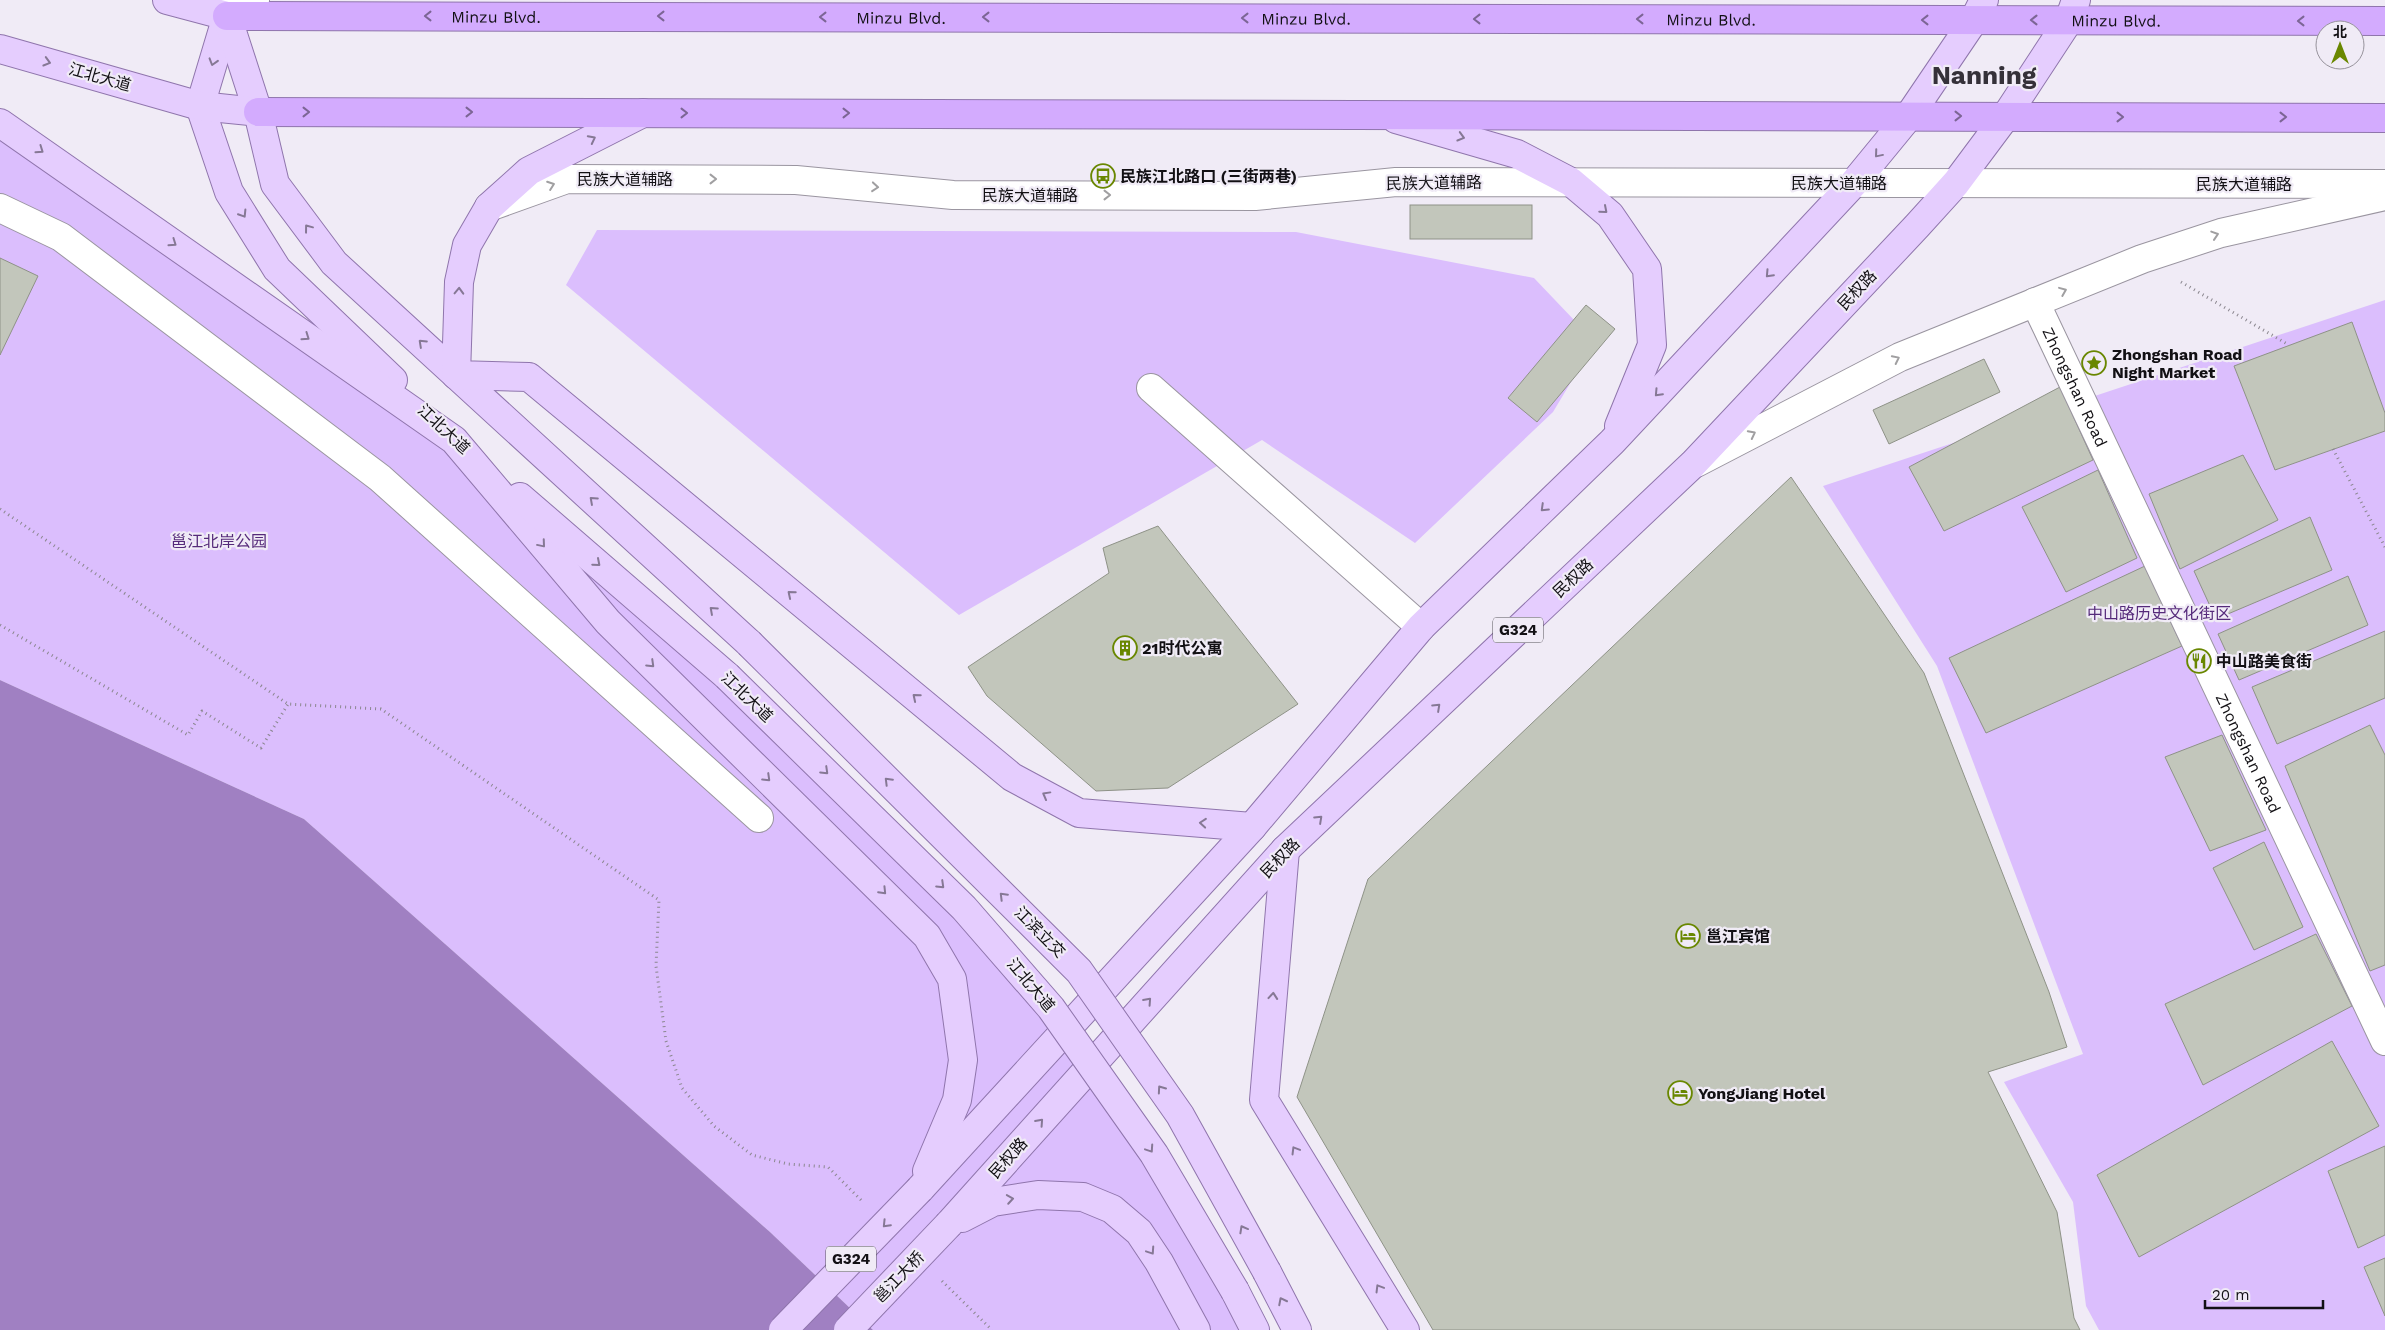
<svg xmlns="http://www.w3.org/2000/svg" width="2385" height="1330" font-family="'Work Sans','Noto Sans SC',sans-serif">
<rect width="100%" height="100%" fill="#f0ebf6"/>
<!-- green -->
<g fill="#dbbefd">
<polygon points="0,123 454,440 727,676 1051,1008 1255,1330 873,1330 770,1232 304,819 0,680"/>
<polygon points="597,230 1296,232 1534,278 1595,342 1553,412 1415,543 1262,440 959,615 566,285"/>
<polygon points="2385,300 2385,1330 2099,1330 2086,1306 2073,1202 2004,1082 2083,1054 1937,666 1823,486"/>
</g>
<!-- water -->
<polygon fill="#a080c2" points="0,680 304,819 770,1232 873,1330 0,1330"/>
<!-- building -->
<g fill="#c2c6bb" stroke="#8e9287">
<rect x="1410" y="205" width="122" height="34"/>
<polygon points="0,258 38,276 0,355"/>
<polygon points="1586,305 1615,329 1537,422 1508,398"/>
<polygon points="2352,322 2385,413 2385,431 2275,470 2234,366"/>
<polygon points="1984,359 2000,392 1889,444 1873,410"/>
<polygon points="2060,387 2093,460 1944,531 1909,467"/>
<polygon points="2243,455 2278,520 2180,569 2149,494"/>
<polygon points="2098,470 2137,558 2066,592 2022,507"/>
<polygon points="1791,477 1924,673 2049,992 2067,1047 1988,1072 2057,1212 2074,1318 2080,1330 1433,1330 1297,1097 1368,879"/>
<polygon points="2310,517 2332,570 2216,619 2194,571"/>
<polygon points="1158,526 1298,704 1168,788 1096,791 987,696 968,667 1109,573 1103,548"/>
<polygon points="2145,566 2182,646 1986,733 1949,658"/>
<polygon points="2348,576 2368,625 2239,680 2218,634"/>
<polygon points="2385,631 2385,698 2277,744 2252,687"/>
<polygon points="2370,725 2385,755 2385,965 2370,971 2285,766"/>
<polygon points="2222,735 2266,830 2210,851 2165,757"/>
<polygon points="2264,842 2303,927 2254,950 2213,868"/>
<polygon points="2316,934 2352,1006 2203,1085 2165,1004"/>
<polygon points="2332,1041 2379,1126 2139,1257 2097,1175"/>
<polygon points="2385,1146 2385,1235 2358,1248 2328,1171"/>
<polygon points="2385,1258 2385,1316 2364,1267"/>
</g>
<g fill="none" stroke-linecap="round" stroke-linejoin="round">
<!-- minor casing -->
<g stroke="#9a95a0" stroke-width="30">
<g id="minor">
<polyline points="224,0 227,16 255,0"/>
<polyline points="489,207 567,179 796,180 953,195 1255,196 1396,182 2385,184"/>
<polyline points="0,208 61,237 380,478 759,818"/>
<path id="s1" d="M2035 302 2385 1041"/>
<polyline points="1151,388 1421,627"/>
<polyline points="1696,463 1900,357 2142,259 2221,233 2385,196"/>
</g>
</g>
<!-- major casing -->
<g stroke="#8f75ac" stroke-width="30">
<g id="major">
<polyline points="167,0 227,16"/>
<polyline points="227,16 200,106 229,192 277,269 393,380"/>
<polyline points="227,16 258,112 275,184 334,263 749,643"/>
<polyline points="0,49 200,106 258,112"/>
<polyline points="643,113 529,171 489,207 467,245 459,282 456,375 529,377 1012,777 1079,813 1252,827"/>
<polyline points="1396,119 1517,154 1571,182 1610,215 1647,269 1652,345 1619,426"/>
<polyline points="0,123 454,440 608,622 927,936 952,979 963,1060 957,1100 927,1171"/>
<polyline points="520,497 727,676"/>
<polyline points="1285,850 1264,1100 1405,1330"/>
<polyline points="920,1189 1252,827 1421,627 1612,442 1854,183 1909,116 1974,20 1984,0"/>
<polyline points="962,1218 993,1202 1038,1195 1083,1197 1112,1209 1139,1232 1159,1262 1196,1330"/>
<polyline points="949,1224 1285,850 1693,464 1917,226 1956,183 2006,116 2069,20 2076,0"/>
<polyline points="1267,1272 1297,1330"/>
<polyline points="1235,1291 1255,1330"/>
</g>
</g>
<!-- highway casing -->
<g stroke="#8f75ac" stroke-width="30">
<g id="highway">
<path id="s2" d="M227 16 2385 21"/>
<polyline points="258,112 2385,118"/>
</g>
</g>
<!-- path -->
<g stroke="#8b878f" stroke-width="3" stroke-dasharray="1 4" stroke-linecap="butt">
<polyline points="2181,282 2289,345"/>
<polyline points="2333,449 2385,547"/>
<polyline points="0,509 288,704 381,709 659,900 656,966 666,1041 682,1088 714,1126 752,1155 788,1164 828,1167 862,1201"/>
<polyline points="0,625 188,735 202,711 261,748 288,704"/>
<polyline points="942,1281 992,1330"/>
</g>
<!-- minor -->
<use href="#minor" stroke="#fff" stroke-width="28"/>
<!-- major -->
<use href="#major" stroke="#e5cdfe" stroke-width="28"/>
<!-- highway -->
<use href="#highway" stroke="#d3abfe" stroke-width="28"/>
<!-- major-bridge casing -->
<g stroke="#8f75ac" stroke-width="30" stroke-linecap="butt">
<g id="major-bridge">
<polyline points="749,643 1079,971 1180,1115 1267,1272"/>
<polyline points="727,676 964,908 1051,1008 1154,1154 1235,1291"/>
<polyline points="783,1330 920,1189"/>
<polyline points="848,1330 949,1224"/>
</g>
</g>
<!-- major-bridge -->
<use href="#major-bridge" stroke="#e5cdfe" stroke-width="28"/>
</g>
<!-- one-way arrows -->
<defs><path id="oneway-chevron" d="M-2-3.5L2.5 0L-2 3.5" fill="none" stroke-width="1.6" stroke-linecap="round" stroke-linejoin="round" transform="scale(1.25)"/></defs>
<g stroke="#7c6595">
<use href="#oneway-chevron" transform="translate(428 16) rotate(-180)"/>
<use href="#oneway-chevron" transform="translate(661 16) rotate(-180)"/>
<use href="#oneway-chevron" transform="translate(823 17) rotate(-180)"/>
<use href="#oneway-chevron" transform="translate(986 17) rotate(-180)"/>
<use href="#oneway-chevron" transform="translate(1245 18) rotate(-180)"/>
<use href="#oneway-chevron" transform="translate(1477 19) rotate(-180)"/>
<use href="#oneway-chevron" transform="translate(1640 19) rotate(-180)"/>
<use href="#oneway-chevron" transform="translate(1925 20) rotate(-180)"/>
<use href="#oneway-chevron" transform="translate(2034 20) rotate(180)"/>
<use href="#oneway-chevron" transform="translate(2301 21) rotate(-180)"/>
<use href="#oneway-chevron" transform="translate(306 112)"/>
<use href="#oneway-chevron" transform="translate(469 112)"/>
<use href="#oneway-chevron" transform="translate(684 113)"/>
<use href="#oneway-chevron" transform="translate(846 113)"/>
<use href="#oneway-chevron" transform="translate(1958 116)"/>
<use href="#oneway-chevron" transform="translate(2120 117)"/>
<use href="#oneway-chevron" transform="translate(2283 117)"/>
</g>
<g stroke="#867895">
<use href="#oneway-chevron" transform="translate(47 62) rotate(16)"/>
<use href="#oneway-chevron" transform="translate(213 62) rotate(107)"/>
<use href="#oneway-chevron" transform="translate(1461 137) rotate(16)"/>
<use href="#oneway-chevron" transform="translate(592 139) rotate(-27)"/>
<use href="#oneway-chevron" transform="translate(40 150) rotate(35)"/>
<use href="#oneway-chevron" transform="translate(1878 154) rotate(130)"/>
<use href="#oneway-chevron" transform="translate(1604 210) rotate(41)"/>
<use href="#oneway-chevron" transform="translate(243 214) rotate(58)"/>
<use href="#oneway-chevron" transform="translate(308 228) rotate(-127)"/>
<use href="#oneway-chevron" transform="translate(173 243) rotate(35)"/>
<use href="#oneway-chevron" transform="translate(1769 274) rotate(133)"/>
<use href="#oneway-chevron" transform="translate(459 291) rotate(-88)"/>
<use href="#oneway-chevron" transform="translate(306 337) rotate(35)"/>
<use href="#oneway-chevron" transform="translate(422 343) rotate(-137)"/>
<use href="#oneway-chevron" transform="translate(1658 393) rotate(133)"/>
<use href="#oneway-chevron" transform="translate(593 500) rotate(-138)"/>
<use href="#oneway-chevron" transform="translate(1544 508) rotate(136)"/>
<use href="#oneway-chevron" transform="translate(542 544) rotate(50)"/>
<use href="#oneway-chevron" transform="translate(597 563) rotate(41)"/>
<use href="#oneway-chevron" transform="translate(791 594) rotate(-140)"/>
<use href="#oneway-chevron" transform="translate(713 610) rotate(-138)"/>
<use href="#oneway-chevron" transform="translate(651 664) rotate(44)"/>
<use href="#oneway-chevron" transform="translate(916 697) rotate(-140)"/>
<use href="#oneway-chevron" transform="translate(1437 707) rotate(-43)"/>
<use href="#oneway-chevron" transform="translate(825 771) rotate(44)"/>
<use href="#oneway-chevron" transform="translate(767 778) rotate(44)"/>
<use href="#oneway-chevron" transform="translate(888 781) rotate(-135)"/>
<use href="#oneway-chevron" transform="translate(1046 795) rotate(-151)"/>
<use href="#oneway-chevron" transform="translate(1319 819) rotate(-43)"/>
<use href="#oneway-chevron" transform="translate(1203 823) rotate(-175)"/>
<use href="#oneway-chevron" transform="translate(941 885) rotate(44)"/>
<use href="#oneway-chevron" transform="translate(883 891) rotate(46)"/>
<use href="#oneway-chevron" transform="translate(1003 896) rotate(-135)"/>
<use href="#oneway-chevron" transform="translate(1273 996) rotate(-85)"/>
<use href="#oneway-chevron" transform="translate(1148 1001) rotate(-48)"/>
<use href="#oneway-chevron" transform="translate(1161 1089) rotate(-125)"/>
<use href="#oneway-chevron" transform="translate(1040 1122) rotate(-48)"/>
<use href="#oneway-chevron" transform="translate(1150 1149) rotate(56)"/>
<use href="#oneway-chevron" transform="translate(1295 1150) rotate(-121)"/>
<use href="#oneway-chevron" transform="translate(1010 1199) rotate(-9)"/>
<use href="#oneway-chevron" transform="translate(886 1224) rotate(134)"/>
<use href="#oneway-chevron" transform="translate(1243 1229) rotate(-119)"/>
<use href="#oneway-chevron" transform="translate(1151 1251) rotate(56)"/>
<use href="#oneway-chevron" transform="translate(1379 1288) rotate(-121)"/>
<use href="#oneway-chevron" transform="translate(1282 1301) rotate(-117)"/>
</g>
<g stroke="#a09fa1">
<use href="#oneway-chevron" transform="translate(713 179)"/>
<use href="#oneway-chevron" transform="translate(551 185) rotate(-20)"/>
<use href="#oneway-chevron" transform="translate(875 187) rotate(5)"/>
<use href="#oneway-chevron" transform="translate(1107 195)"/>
<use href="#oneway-chevron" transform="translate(2215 235) rotate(-18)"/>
<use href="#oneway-chevron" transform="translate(2063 291) rotate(-22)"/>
<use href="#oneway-chevron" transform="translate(1896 359) rotate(-26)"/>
<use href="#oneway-chevron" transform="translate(1752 434) rotate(-27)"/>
</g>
<!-- icons -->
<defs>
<g id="bus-ring" transform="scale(1.25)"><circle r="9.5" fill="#f0ebf6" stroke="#698700" stroke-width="1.5"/><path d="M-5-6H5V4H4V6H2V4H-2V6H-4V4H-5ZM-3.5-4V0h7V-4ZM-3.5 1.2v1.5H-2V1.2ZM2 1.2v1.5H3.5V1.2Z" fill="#698700"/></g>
<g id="sight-ring" transform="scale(1.25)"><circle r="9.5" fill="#f0ebf6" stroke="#698700" stroke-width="1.5"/><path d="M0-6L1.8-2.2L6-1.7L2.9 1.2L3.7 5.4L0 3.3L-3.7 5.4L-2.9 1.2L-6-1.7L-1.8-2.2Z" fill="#698700"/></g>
<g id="building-ring" transform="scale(1.25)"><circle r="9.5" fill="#f0ebf6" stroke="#698700" stroke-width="1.5"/><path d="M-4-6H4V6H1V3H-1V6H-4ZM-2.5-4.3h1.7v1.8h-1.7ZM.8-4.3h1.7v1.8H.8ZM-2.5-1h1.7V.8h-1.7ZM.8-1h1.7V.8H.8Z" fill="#698700"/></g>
<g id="restaurant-ring" transform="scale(1.25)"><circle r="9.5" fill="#f0ebf6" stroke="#698700" stroke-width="1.5"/><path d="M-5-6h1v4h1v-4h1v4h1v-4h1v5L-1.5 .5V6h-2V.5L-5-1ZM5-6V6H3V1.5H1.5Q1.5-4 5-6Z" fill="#698700"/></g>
<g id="hotel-ring" transform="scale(1.25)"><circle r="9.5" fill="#f0ebf6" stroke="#698700" stroke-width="1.5"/><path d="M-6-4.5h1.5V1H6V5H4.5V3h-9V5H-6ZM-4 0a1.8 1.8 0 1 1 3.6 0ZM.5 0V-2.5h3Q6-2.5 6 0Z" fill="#698700"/></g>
</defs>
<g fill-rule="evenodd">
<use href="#bus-ring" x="1103" y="176"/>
<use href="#sight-ring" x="2094" y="363"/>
<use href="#building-ring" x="1125" y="648"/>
<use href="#restaurant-ring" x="2199" y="661"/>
<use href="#hotel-ring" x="1688" y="936"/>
<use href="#hotel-ring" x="1680" y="1093"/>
</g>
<g text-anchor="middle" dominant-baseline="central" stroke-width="4.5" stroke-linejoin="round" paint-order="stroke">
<!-- shield labels -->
<g fill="#f0ebf6" stroke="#555258" stroke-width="1">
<rect x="1493" y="617.5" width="50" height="25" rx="4"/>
<rect x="826" y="1246.5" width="50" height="25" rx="4"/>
</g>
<g font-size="15" font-weight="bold" fill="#121014">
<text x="1518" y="630">G324</text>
<text x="851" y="1259">G324</text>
</g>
<!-- street labels -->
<g font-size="16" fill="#121014" stroke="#f0ebf6">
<text stroke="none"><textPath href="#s2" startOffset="269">Minzu Blvd.</textPath></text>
<text stroke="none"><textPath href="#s2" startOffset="674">Minzu Blvd.</textPath></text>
<text stroke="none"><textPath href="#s2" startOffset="1079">Minzu Blvd.</textPath></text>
<text stroke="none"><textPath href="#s2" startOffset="1484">Minzu Blvd.</textPath></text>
<text stroke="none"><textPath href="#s2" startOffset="1889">Minzu Blvd.</textPath></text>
<text transform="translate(100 77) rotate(16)">江北大道</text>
<text x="625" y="179">民族大道辅路</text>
<text transform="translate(1434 183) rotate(-1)">民族大道辅路</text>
<text x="1839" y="183">民族大道辅路</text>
<text x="2244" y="184">民族大道辅路</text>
<text x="1030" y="195">民族大道辅路</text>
<text transform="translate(1857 290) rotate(-47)">民权路</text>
<text stroke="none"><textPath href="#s1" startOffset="94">Zhongshan Road</textPath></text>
<text transform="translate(444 429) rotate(43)">江北大道</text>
<text transform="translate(1573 578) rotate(-43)">民权路</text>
<text transform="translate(747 697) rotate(44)">江北大道</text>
<text stroke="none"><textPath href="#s1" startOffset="499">Zhongshan Road</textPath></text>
<text transform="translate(1280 858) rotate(-46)">民权路</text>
<text transform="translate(1040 932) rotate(45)">江滨立交</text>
<text transform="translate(1031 985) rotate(50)">江北大道</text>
<text transform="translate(1008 1158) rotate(-48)">民权路</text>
<text transform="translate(899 1277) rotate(-46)">邕江大桥</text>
</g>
<!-- poi labels -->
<g font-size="16" font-weight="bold" fill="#121014" stroke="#f0ebf6" text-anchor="start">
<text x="1120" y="176">民族江北路口 (三街两巷)</text>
<text x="2112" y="354">Zhongshan Road<tspan x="2112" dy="18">Night Market</tspan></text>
<text x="1142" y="648">21时代公寓</text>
<text x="2216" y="661">中山路美食街</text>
<text x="1706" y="936">邕江宾馆</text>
<text x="1698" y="1093">YongJiang Hotel</text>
</g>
<!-- park labels -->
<g font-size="16" fill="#552a7a" stroke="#f0ebf6">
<text x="219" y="541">邕江北岸公园</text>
<text x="2159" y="613">中山路历史文化街区</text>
</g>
<!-- town labels -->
<g font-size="26" font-weight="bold" fill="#353139" stroke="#f0ebf6">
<text x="1984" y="75">Nanning</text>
</g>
</g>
<!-- north arrow -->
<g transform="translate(2340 45)"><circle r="24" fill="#f0ebf6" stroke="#97939c"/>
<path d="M0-4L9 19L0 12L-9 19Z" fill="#698700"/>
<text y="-8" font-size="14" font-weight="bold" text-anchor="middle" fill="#121014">北</text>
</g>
<!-- scale -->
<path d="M2205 1300v8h118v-8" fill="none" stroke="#121014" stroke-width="2.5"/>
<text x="2212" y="1300" font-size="15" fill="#121014" stroke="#f0ebf6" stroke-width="4" paint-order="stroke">20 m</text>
</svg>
